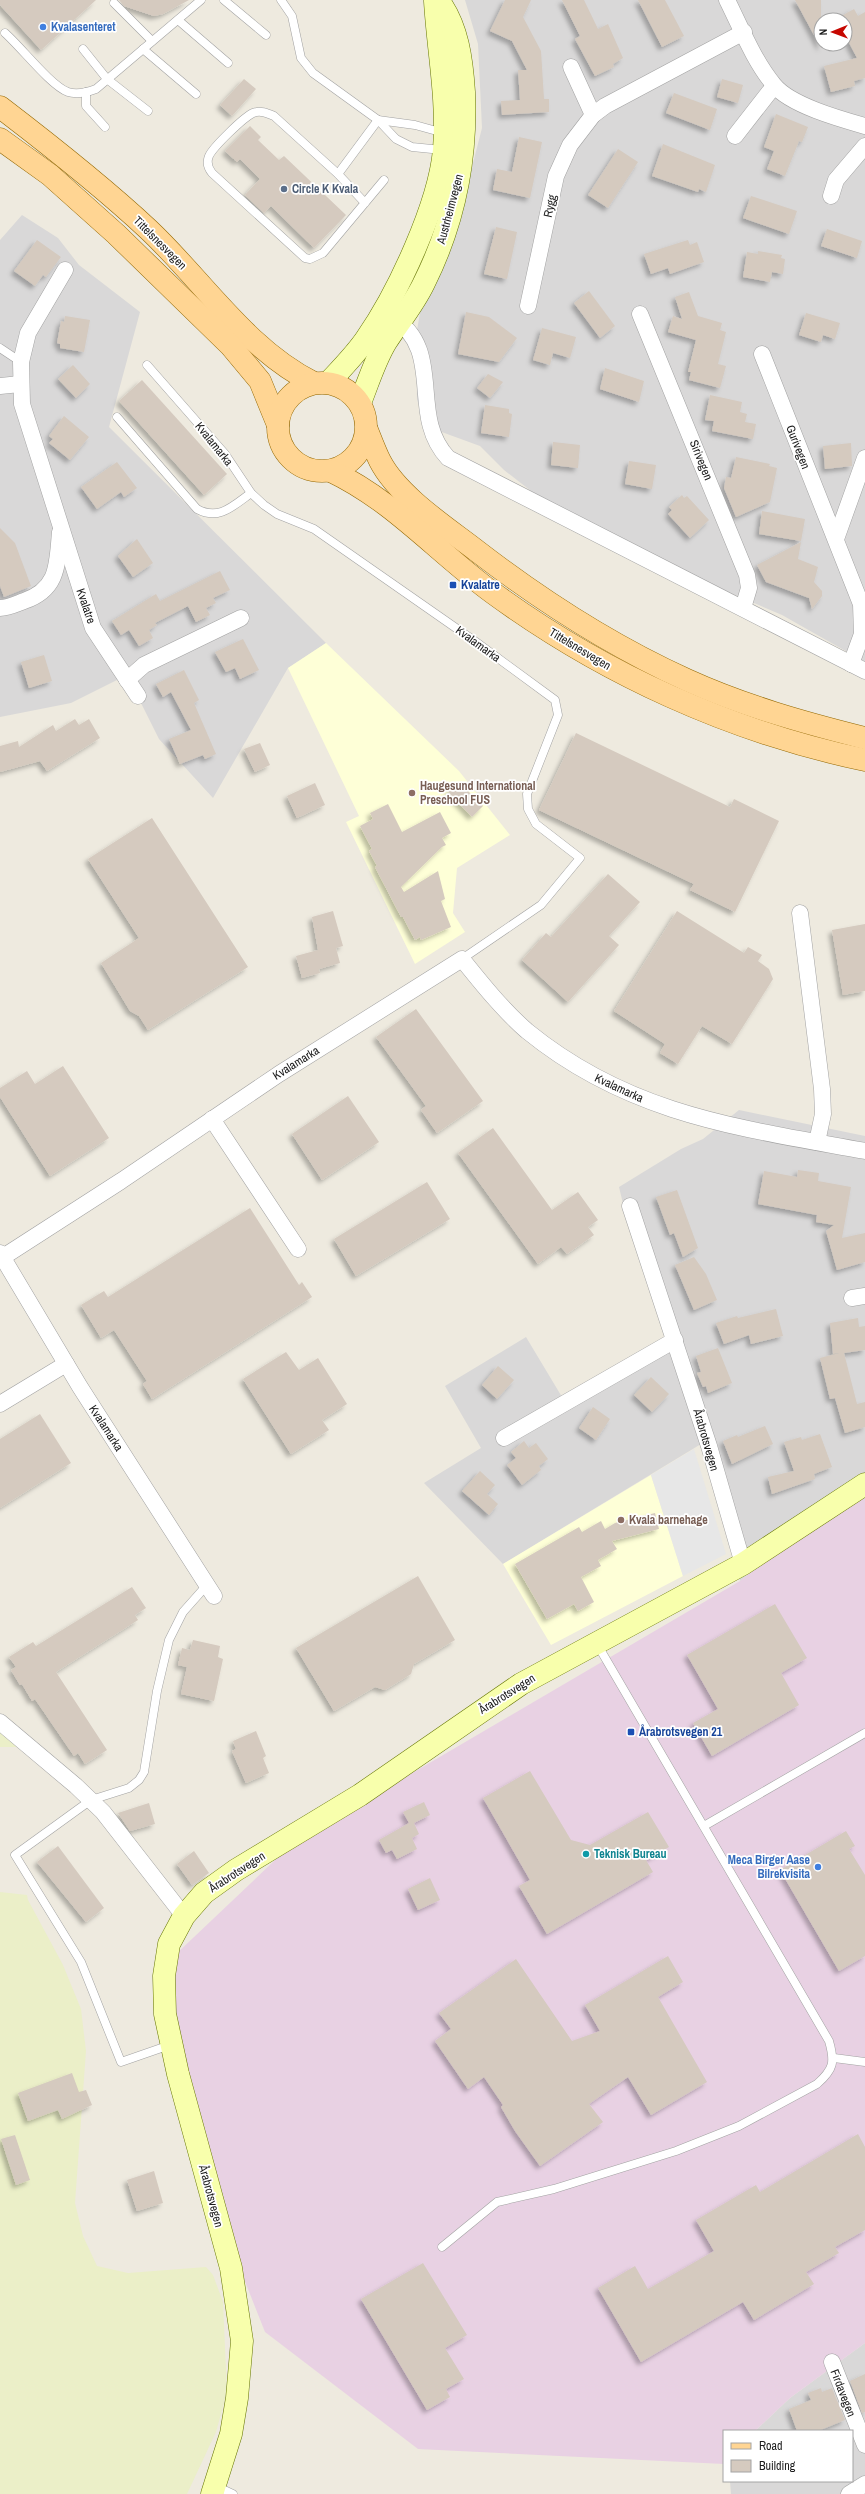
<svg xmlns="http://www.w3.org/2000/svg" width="865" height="2494" font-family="'Archivo Narrow',sans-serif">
<defs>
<filter id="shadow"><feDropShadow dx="-3.5" dy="3.5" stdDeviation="2" flood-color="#0004"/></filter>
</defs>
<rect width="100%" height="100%" fill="#eeeadf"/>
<!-- residential -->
<g fill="#d9d8d8" fill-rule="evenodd">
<path d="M465 0H865V662L782 615 721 589 540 498 504 470 480 446 428 427 417 400 416 336 422 301 471 171 482 128 478 44ZM821 20H845V44H821Z"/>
<polygon points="22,215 58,238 79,265 140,312 109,427 326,643 288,668 213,798 159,739 127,675 71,703 0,717 0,240"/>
<polygon points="739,1110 865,1136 865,1479 740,1581 701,1444 503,1564 424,1483 481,1448 445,1386 526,1337 565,1402 673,1343 627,1220 619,1187 681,1149 703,1139"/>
<polygon points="865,2343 865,2494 731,2494 730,2481 852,2481 852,2431 755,2431 790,2398"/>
</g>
<!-- industrial -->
<polygon fill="#e8d1e3" points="865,1479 865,2343 790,2398 755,2431 724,2431 724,2464 418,2449 265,2332 212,2198 177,2078 174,1956 293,1843 740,1581"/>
<!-- education -->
<g fill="#feffd7">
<polygon points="326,643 459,771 510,835 457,868 453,913 465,932 415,964 346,822 359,816 288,668"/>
<polygon points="651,1475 683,1576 551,1645 503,1564"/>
</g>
<!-- farmland -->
<g fill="#ebefc8">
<polygon points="0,1716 34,1747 0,1747"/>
<polygon points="0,1892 27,1895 28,1900 63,1965 81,2009 86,2051 75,2203 83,2236 97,2266 128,2273 206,2267 213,2275 223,2302 227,2392 216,2432 187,2494 0,2494"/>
</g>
<!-- parking -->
<polygon fill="#e7e7e7" points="694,1449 726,1554 683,1576 651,1475"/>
<!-- building -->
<g fill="#d5cabf" filter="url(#shadow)">
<polygon points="0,0 96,0 41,50 0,5"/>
<polygon points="119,0 189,0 163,14 154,16 124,6"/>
<polygon points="505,0 531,0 523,17 541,51 544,99 549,99 549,112 502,115 501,101 520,100 518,70 527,70 512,41 490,31"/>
<polygon points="562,0 584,0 598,29 608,24 623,58 613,64 614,67 595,76 575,39 580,36"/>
<polygon points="638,0 665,0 684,36 662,47"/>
<polygon points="795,0 821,0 821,48"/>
<polygon points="854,9 858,16 865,12 865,78 854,81 855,86 831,92 824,66 857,58 845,35 845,20 836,19"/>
<polygon points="244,79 256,89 232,116 220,105"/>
<polygon points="722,79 743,85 738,103 717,97"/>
<polygon points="674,93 717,109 710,130 666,113"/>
<polygon points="776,114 808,127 802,142 799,141 785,176 767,169 774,151 764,147"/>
<polygon points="250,126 261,137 258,140 279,160 284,156 346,215 314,248 271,206 264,213 245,195 260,179 240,159 237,162 225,151"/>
<polygon points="519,137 542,142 530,198 493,190 497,169 512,172"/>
<polygon points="663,144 715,165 706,192 699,189 698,192 652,176"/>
<polygon points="618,149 638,162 608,208 588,195"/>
<polygon points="751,196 797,211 789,234 743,218"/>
<polygon points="496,227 517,232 507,279 484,274"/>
<polygon points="827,229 862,241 857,258 821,246"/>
<polygon points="37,240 61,257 46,277 43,275 35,286 14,271"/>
<polygon points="688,240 690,245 697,242 704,262 670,274 668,268 651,274 644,254"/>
<polygon points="758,251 782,255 781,258 785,259 783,274 772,272 770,282 743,277 747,252 758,254"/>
<polygon points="589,291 615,326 600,338 574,303"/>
<polygon points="689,292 698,316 722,323 720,330 726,332 718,364 726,366 720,388 689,380 691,372 688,372 696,340 668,332 673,316 682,319 675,297"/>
<polygon points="466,312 489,317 517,338 499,362 458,354"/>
<polygon points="806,313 840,323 835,339 823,335 821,342 799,335"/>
<polygon points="65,316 90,320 84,352 60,348 60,344 57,343 61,321 64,322"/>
<polygon points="542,328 576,337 570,358 553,353 550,365 533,360"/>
<polygon points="73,365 90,384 76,398 58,379"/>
<polygon points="605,368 644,381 639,402 600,389"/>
<polygon points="488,374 503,382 490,398 477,388"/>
<polygon points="142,380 227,474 204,495 119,401"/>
<polygon points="710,395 742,402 740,412 747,414 745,422 756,424 753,439 712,431 714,421 705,420"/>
<polygon points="485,405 509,409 509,413 512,414 509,437 481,433"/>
<polygon points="64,416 89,437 70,460 49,443 53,439 49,436 54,429"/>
<polygon points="553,442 580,445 578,468 551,465"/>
<polygon points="851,443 852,466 825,469 823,446"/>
<polygon points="736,457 770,464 769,466 777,468 770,502 736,517 724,488 726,477 731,478"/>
<polygon points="629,461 656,465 652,489 625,484"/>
<polygon points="117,462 137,488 124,497 121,492 97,509 81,487"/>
<polygon points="682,495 684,498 687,496 709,520 690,538 668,514 672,510 669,507"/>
<polygon points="762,511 805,519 801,541 759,534"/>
<polygon points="0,528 15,543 31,586 4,597 0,586"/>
<polygon points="137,539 153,563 133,577 118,556"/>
<polygon points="801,542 798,559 818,567 814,582 822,591 822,596 812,609 809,598 766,582 757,565"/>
<polygon points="220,571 230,590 213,598 216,603 206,608 210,615 196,622 188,606 155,623 157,625 149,630 153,638 139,646 129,630 121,635 112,621 156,594 160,601"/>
<polygon points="243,639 259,670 240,679 235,668 226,672 215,652"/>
<polygon points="44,655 52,681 29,688 21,662"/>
<polygon points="184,670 199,700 194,703 216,754 205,759 203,755 180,764 169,739 191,730 171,692 163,697 156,684"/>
<polygon points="75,719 79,725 89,719 100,738 47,771 40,761 0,772 0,746 18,741 19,747 53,725 56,731"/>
<polygon points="576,733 730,807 734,799 779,821 735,912 690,890 694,884 539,810"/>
<polygon points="260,743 270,765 255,772 244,749"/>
<polygon points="459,782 483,806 472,817 448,792"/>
<polygon points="315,783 325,805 297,818 287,796"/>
<polygon points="388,804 402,832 440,812 451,833 442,838 446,845 442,847 401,887 404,892 438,871 445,899 441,901 451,927 421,940 420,937 415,940 403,917 401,917 375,867 377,866 369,851 372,849 360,826 373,819 370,813"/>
<polygon points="152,818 248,967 148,1030 139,1016 130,1011 101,963 139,938 88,859"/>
<polygon points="608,874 640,902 609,936 619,945 568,1002 522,960 546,933 551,937"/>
<polygon points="333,911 343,946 336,948 340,963 319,969 320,973 302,978 296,956 318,950 312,917"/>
<polygon points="677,911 744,953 748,947 762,955 758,961 769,969 773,979 732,1044 702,1026 678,1064 660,1053 665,1044 614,1011"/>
<polygon points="865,924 865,991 843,995 832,930"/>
<polygon points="416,1009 483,1101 437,1133 421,1110 426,1106 376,1037"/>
<polygon points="63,1066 109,1138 50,1176 0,1097 0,1088 27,1071 35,1084"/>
<polygon points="348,1096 379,1142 322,1180 292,1134"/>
<polygon points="493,1128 552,1210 578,1192 598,1220 588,1227 594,1235 567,1254 561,1247 538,1264 458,1153"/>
<polygon points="798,1170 819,1173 818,1181 851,1187 842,1238 865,1233 865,1262 837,1270 826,1231 834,1225 816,1222 817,1215 758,1204 764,1171 797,1177"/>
<polygon points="427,1182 450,1219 356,1276 334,1239"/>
<polygon points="677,1190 698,1248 683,1257 674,1233 670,1235 656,1197"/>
<polygon points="250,1208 299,1285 302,1282 312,1297 152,1399 143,1384 147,1381 114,1330 101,1338 81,1305 104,1291 108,1297"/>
<polygon points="694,1257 706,1274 717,1300 694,1310 675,1265"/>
<polygon points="776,1309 783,1336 751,1344 749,1335 724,1344 716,1323 737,1316 738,1318"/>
<polygon points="858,1318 859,1327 865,1326 865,1350 844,1353 857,1404 865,1402 865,1427 845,1433 835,1398 830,1399 820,1358 839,1353 833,1354 830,1323"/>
<polygon points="718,1348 732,1383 708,1393 706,1386 703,1387 697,1373 701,1372 696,1356"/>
<polygon points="286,1352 299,1370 318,1358 347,1404 322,1420 329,1430 291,1454 243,1379"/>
<polygon points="498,1366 514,1380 497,1399 482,1385"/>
<polygon points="651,1377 669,1394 652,1412 634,1395"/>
<polygon points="593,1407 610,1419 596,1440 579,1428"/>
<polygon points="40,1414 71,1463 0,1508 0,1439"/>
<polygon points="765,1426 773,1444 732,1464 723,1441 737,1435 738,1437"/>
<polygon points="820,1434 832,1467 814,1474 815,1479 772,1494 768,1477 794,1471 784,1442 801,1437 802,1440"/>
<polygon points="524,1441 529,1448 536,1443 548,1459 539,1466 541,1470 522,1485 507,1465 516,1458 511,1452"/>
<polygon points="480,1471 495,1485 487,1494 498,1504 489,1515 462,1491"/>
<polygon points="655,1513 659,1529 612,1541 617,1549 598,1560 601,1566 581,1577 594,1602 578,1611 574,1604 547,1619 515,1564 579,1527 582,1532 601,1521 605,1529 615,1523"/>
<polygon points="418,1576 455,1640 414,1664 411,1674 385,1690 375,1687 334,1711 296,1648"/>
<polygon points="132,1587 146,1608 135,1615 138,1620 56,1672 107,1750 85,1764 78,1753 74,1756 35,1699 32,1701 22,1684 20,1685 11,1670 16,1667 9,1657 33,1642 36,1646"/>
<polygon points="775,1604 807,1658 781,1673 799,1705 712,1756 693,1723 718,1709 687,1655"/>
<polygon points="193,1640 220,1646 218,1657 223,1659 214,1701 181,1694 187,1667 178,1665 182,1648 190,1650"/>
<polygon points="256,1731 266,1756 263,1758 269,1773 246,1783 232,1751 236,1749 233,1741"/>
<polygon points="530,1771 571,1840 590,1845 648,1812 669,1847 646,1860 653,1872 547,1934 519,1886 530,1880 483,1798"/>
<polygon points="424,1802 430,1815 414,1823 419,1834 412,1838 417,1849 397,1859 392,1850 386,1853 379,1840 409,1823 403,1812"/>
<polygon points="149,1803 155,1824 130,1831 118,1813"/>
<polygon points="846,1831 855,1846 849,1849 865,1875 865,1956 839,1971 780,1870"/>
<polygon points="58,1846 104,1908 86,1922 37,1862"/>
<polygon points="194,1851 209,1873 192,1885 177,1864"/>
<polygon points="430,1878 440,1900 418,1910 408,1889"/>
<polygon points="668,1956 683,1982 658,1997 707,2082 651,2115 628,2077 589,2104 603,2122 540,2166 515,2131 501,2107 503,2105 484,2077 468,2089 435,2041 451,2029 439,2013 516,1959 572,2041 600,2031 585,2005"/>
<polygon points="72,2073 79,2092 86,2090 92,2105 62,2119 58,2110 28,2121 18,2093"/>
<polygon points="858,2134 865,2147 865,2230 835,2247 839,2253 806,2272 814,2284 754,2320 743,2302 641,2362 598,2288 635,2266 648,2289 714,2251 696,2220 756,2185 760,2192"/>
<polygon points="15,2135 30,2180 16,2185 1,2139"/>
<polygon points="154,2171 163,2203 137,2211 127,2180"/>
<polygon points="423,2263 467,2335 445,2348 464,2379 446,2389 450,2397 427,2410 361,2299"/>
<polygon points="865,2374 865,2412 862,2413 850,2381"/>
<polygon points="821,2388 822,2392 832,2388 845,2420 818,2431 797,2431 789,2409 811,2400 808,2393"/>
</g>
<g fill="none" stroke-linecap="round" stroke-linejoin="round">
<!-- lane casing -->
<g stroke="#a2a2a2" stroke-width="9">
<g id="lane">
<polyline points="224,0 266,35"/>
<polyline points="281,0 292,16 301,58 313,73 378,120 396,139 412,147 442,150"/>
<polyline points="114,3 152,41"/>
<polyline points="178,20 228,63"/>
<path d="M5 33C21 47 51 86 68 92 77 95 88 92 96 89L201 0"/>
<polyline points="83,49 107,79 148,111"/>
<polyline points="143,49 196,94"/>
<polyline points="86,92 86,106 105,127"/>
<polyline points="378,120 415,125 444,133"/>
<polyline points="338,174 378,120"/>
<path d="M365 203 338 174 274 116C267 113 260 110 253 113 244 117 213 147 209 156 206 163 208 168 212 173L305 258 310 259 323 253 384 180"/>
<polyline points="0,348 21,362"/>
<polyline points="147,365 225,454 251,493 264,505 277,514 314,529 476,642 555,700 558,715 527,794 528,809 536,824 580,858 541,905 462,959"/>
<path d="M117 417 197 509C219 521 233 506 251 493"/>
<polyline points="704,1826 865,1733"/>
<polyline points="170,2045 121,2062 81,1962 15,1855 91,1800 129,1788 139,1780 144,1772 157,1691 169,1640 183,1612 207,1585"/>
<polyline points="834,2058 865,2062"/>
<path d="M442 2247 497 2202 554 2189 676 2151 739 2126 817 2084C834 2069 835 2062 829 2041L597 1644"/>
<polyline points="216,2486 233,2494"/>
</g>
</g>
<!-- street casing -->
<g stroke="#a2a2a2" stroke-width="17">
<g id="street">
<path d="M727 0C741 28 754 61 774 85 790 105 840 119 865 126"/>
<polyline points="571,67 593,115"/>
<polyline points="735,136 774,86"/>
<polyline points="831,196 836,180 865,146"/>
<polyline points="65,270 28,333 21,362 22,404 93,628 138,696"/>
<polyline points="528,306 556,176 570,145 593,115 605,106 744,32"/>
<polyline points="640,314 747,575 749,588 743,608"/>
<path d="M391 316C447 351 407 414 448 458L865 671"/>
<polyline points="762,354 861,604 862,634 851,664"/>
<polyline points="0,386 20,384"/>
<polyline points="836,539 865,458"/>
<path d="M0 608C8 608 16 604 24 601 59 589 57 564 60 532"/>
<polyline points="127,680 144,665 241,618"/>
<polyline points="800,913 822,1089 823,1114 817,1142"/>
<polyline points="212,1119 298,1249"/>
<polyline points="630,1206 709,1446 743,1564"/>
<polyline points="0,1253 80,1387 214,1596"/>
<path d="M3 1257 121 1181 279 1074 462 959C482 984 503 1010 527 1031 630 1115 740 1128 865 1151"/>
<polyline points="852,1298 865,1296"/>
<polyline points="0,1404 66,1364"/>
<polyline points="504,1438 675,1340"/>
<polyline points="0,1722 76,1786 103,1812 184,1916"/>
<polyline points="832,2362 865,2445"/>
<polyline points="849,2494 865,2484"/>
</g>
</g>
<!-- secondary casing -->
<g stroke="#647400" stroke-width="23">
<g id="secondary">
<path d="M328 383C341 369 355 355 366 339 398 293 439 205 444 150 448 99 438 51 435 1"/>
<path d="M360 403C368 383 375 360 386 342 399 322 414 304 424 283 454 223 467 159 464 92 462 61 458 26 438 0"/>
<polyline points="212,2494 231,2434 237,2398 242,2341 231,2268 178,2074 165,2014 164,1976 169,1944 184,1916 204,1893 236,1870 360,1795 521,1684 743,1564 865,1484"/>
</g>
</g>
<!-- primary casing -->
<g stroke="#926700" stroke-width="23">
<g id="primary">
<path d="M0 107C51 146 102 186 149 230 203 281 247 350 314 383"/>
<polyline points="0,139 50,175 116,234 230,345 260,381 278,425"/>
<circle cx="322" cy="427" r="44"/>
<path d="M367 430C371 440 375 451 380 461 398 496 446 527 477 551 542 601 612 646 687 680 744 706 805 723 865 738"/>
<path d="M331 471C394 501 438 553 493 593 604 674 731 732 865 760"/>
</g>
</g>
<!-- lane -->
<use href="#lane" stroke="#fff" stroke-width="8"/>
<!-- street -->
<use href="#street" stroke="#fff" stroke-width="16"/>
<!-- secondary -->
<use href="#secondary" stroke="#f8ffac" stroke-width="22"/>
<!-- primary -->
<use href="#primary" stroke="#ffd593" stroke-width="22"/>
</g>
<!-- markers -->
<g fill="#3f7fe0" stroke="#fff" stroke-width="1.5">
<circle cx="43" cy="27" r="4"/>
<circle cx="818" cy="1867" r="4"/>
</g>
<circle fill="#5c6f8a" stroke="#fff" stroke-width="1.5" cx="284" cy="189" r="4"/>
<g fill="#1a4fb4" stroke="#fff" stroke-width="1.5">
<rect x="449" y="581" width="8" height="8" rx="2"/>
<rect x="627" y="1728" width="8" height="8" rx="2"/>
</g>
<g fill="#8d6e63" stroke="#fff" stroke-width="1.5">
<circle cx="412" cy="793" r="4"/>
<circle cx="621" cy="1520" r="4"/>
</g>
<circle fill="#0f9aa8" stroke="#fff" stroke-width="1.5" cx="586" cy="1854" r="4"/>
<g text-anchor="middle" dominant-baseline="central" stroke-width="3.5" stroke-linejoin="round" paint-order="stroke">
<!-- shop labels -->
<g font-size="12" font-weight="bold" fill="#366cbe" stroke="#fff" text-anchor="start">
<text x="51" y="27">Kvalasenteret</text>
<text x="810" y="1860" text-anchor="end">Meca Birger Aase<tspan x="810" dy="14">Bilrekvisita</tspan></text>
</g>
<!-- service labels -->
<g font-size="12" font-weight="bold" fill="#4e5e75" stroke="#fff" text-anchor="start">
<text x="292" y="189">Circle K Kvala</text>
</g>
<!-- street labels -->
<g font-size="12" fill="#1b1b1b" stroke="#fff">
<text transform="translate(550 206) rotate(-78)">Rygg</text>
<text transform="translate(450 209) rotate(-75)">Austrheimvegen</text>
<text transform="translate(160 243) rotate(45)">Tittelsnesvegen</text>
<text transform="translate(214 444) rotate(51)">Kvalamarka</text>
<text transform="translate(798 447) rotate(69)">Gurivegen</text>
<text transform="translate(701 460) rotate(68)">Sirivegen</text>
<text transform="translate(86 606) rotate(71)">Kvalatre</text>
<text transform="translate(478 644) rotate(36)">Kvalamarka</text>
<text transform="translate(580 649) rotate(31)">Tittelsnesvegen</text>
<text transform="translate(296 1063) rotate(-32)">Kvalamarka</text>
<text transform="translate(619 1088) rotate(25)">Kvalamarka</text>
<text transform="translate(106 1428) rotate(57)">Kvalamarka</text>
<text transform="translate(706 1440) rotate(74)">Årabrotsvegen</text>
<text transform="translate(507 1694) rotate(-32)">Årabrotsvegen</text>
<text transform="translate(237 1872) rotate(-33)">Årabrotsvegen</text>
<text transform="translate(211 2196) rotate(75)">Årabrotsvegen</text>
<text transform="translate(843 2393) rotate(69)">Firdavegen</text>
</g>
<!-- transit labels -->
<g font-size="12" font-weight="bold" fill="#164399" stroke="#fff" text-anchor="start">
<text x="461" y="585">Kvalatre</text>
<text x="639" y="1732">Årabrotsvegen 21</text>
</g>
<!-- education labels -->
<g font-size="12" font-weight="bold" fill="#785e54" stroke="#fff" text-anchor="start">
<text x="420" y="786">Haugesund International<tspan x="420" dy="14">Preschool FUS</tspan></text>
<text x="629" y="1520">Kvala barnehage</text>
</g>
<!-- culture labels -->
<g font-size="12" font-weight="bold" fill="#0d838f" stroke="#fff" text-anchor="start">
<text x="594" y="1854">Teknisk Bureau</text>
</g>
</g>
<!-- legend -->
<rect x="723" y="2430" width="130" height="52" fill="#ffffff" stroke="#a4a4a4"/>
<rect x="731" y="2443" width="20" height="6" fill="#ffd593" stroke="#a4a4a4"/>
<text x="759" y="2450" font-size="12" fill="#1b1b1b">Road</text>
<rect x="731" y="2460" width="20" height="12" fill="#d5cabf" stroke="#a4a4a4"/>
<text x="759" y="2470" font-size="12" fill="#1b1b1b">Building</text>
<!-- north arrow -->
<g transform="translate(833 32) rotate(269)"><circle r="19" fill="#ffffff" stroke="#a4a4a4"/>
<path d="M0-3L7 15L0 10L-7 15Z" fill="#c60700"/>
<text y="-6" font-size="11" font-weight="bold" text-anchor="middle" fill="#1b1b1b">N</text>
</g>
</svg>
